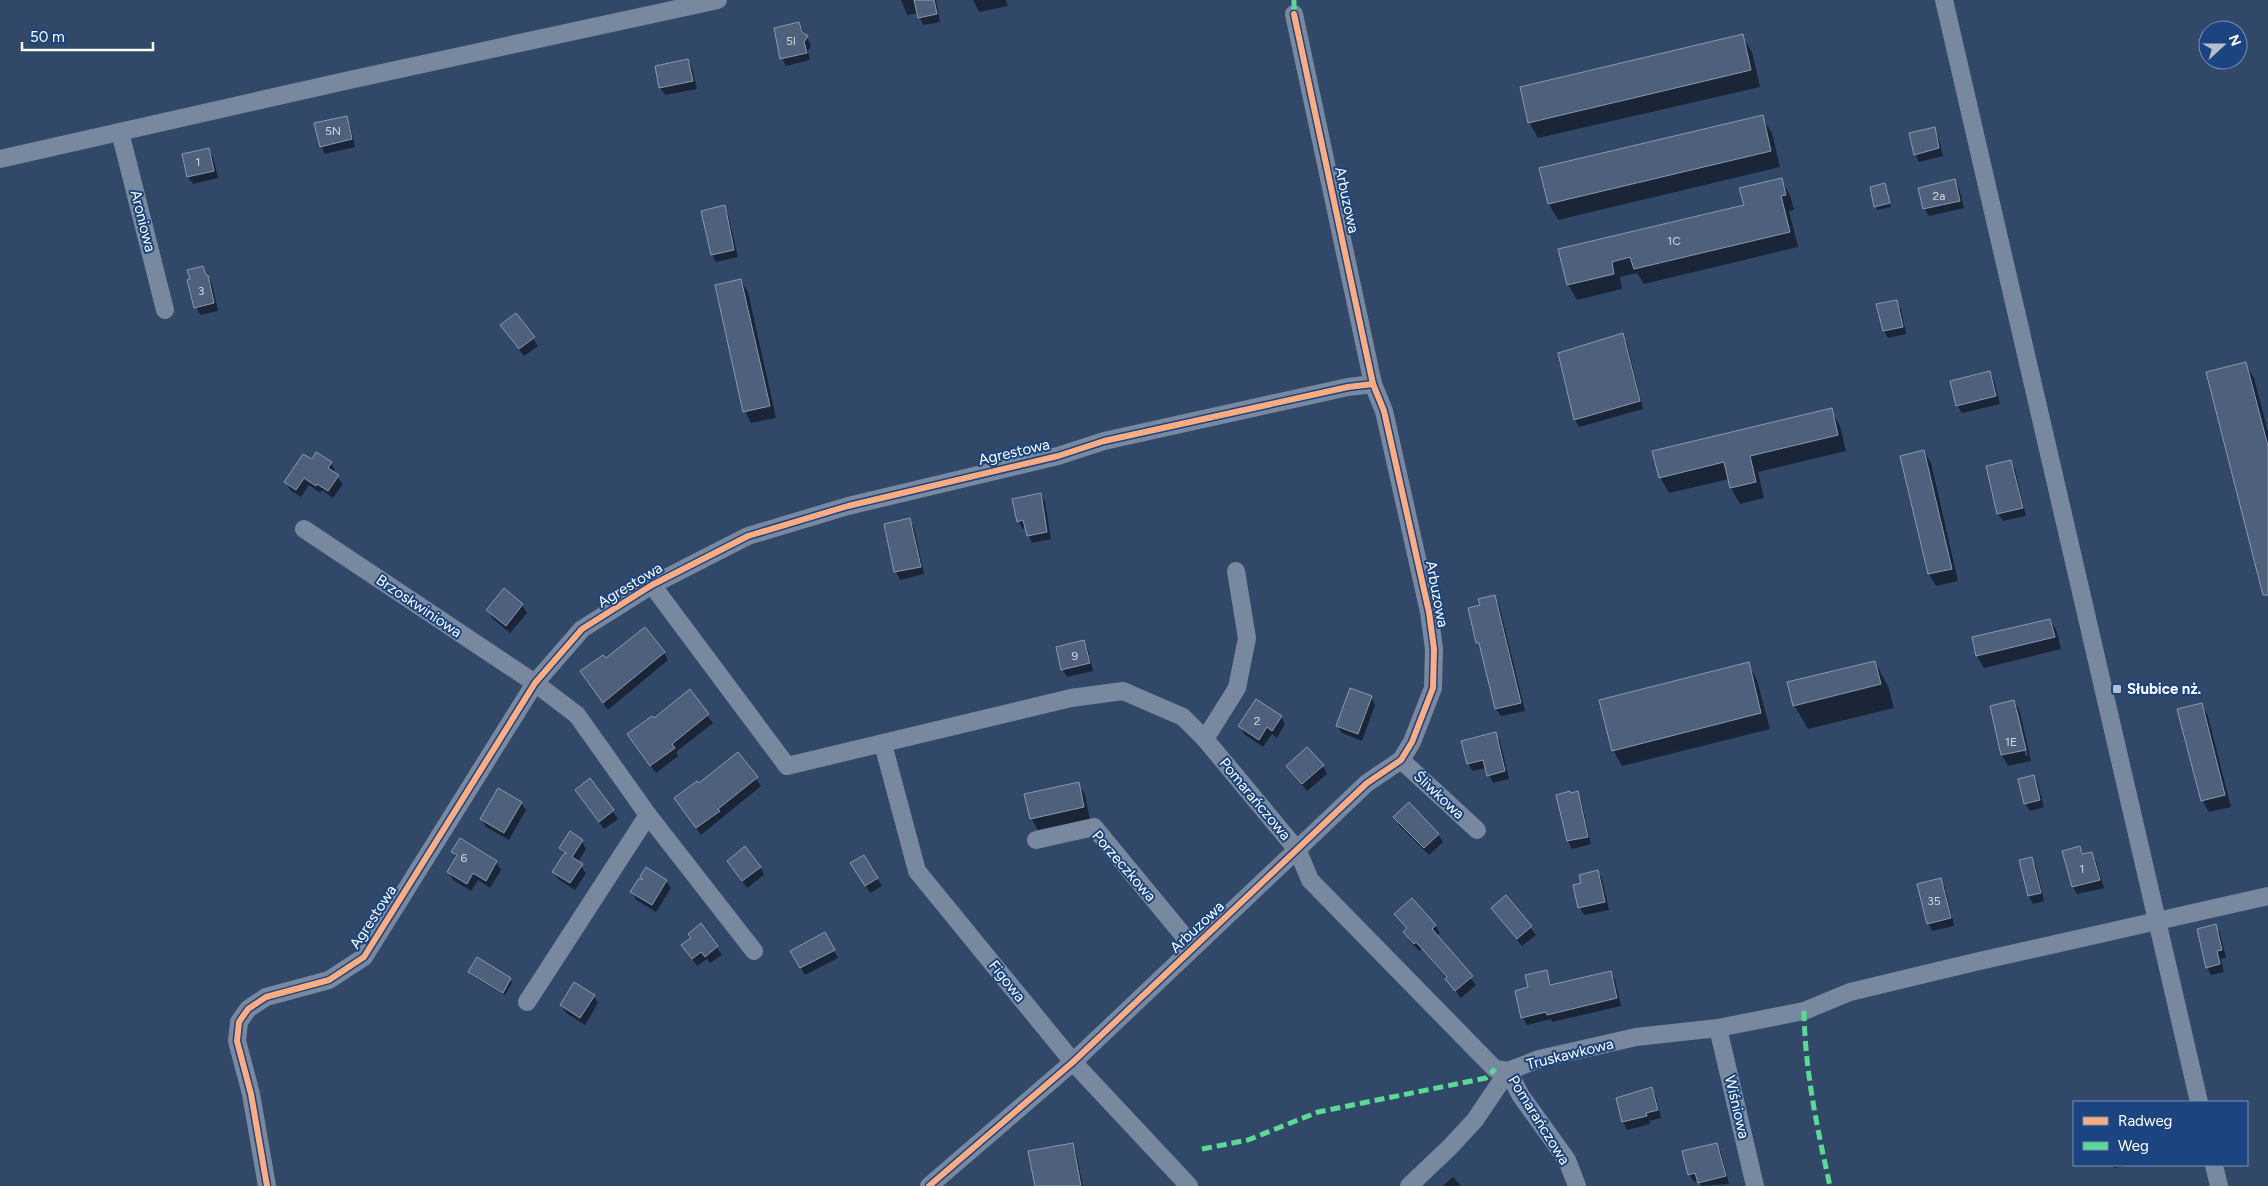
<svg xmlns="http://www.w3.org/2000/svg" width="2268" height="1186" font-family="Figtree,sans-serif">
<rect width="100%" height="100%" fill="#324869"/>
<!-- shadow -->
<g fill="#0007" fill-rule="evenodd">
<polygon points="901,0 936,0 940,22 923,25 918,13 907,15"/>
<polygon points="973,0 1006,0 1008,6 979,12"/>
<polygon points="799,23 811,45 808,51 810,60 786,66 782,58"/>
<polygon points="1742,36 1752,52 1760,87 1538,138 1529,122"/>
<polygon points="688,60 692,68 697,89 665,95 660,87"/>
<polygon points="346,117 350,125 355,147 325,154 321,146"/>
<polygon points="1762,117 1772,133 1780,167 1558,220 1549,204"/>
<polygon points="1934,129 1938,136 1943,156 1919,162 1915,154"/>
<polygon points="208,149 213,157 218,178 193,184 188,177"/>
<polygon points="1781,179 1790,195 1794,210 1789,211 1798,247 1644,284 1637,273 1620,277 1622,289 1577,300 1568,285 1560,250 1745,206"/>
<polygon points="1954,180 1959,188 1964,208 1929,216 1924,208"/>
<polygon points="1884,184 1891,207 1877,210 1871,188"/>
<polygon points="724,207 728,214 738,257 716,262 712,254"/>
<polygon points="203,267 212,284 218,311 200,315 196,307"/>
<polygon points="741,280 748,292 776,418 751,423 745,411"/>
<polygon points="1896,301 1901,309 1906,334 1888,338 1884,331"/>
<polygon points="516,314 538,346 524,356 506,333"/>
<polygon points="1623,335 1627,343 1643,409 1579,427 1575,420"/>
<polygon points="2245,363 2254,378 2268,432 2268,587"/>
<polygon points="1989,372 1994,380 2000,404 1962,413 1957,405"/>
<polygon points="1831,410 1840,426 1846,451 1758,472 1764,498 1740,504 1731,488 1729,479 1669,493 1660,477"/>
<polygon points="1924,451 1931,463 1958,581 1936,586 1929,574 1901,457"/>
<polygon points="312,461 331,463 335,471 334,473 343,484 333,498 322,490 320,493 309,485 301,497 290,490 286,482"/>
<polygon points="2010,462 2015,469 2026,516 2003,521 1998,514"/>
<polygon points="1041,494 1045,502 1051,539 1032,543 1026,528 1023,529 1018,521"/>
<polygon points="909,520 914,527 924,574 900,580 896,572 885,525"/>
<polygon points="1495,597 1499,604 1525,711 1501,716 1496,709 1482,650 1478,643 1481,606"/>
<polygon points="522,605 527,613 510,633 492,618 488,610"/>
<polygon points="2050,620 2057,632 2061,649 1984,668 1977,656 1973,638"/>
<polygon points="1084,642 1088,649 1093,671 1067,677 1062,669"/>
<polygon points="664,653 668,660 608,710 586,679 605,659"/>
<polygon points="1875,662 1888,686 1894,708 1808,729 1794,705"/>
<polygon points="1748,664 1757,680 1770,729 1622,766 1613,750"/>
<polygon points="689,691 713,723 676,752 678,756 656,773 633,742 653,719"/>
<polygon points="1371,697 1375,705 1362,741 1342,733 1337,725"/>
<path d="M2014 701 2020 712 2031 761 2008 766 2002 755 1991 707ZM2016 711H2018L2028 756H2026Z"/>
<polygon points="2201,704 2208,716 2231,807 2209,812 2202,800"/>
<polygon points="1281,716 1285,724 1277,738 1272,734 1263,747 1244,734 1240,726"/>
<polygon points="1495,734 1500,741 1509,779 1493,783 1486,768 1472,771 1468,763"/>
<polygon points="738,754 761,786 701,835 675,798 699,785"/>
<polygon points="1287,766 1323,766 1327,774 1307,791"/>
<polygon points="2034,776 2038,784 2044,807 2030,811 2025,803"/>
<polygon points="590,780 618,819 604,829 581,798"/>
<polygon points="1078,783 1085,795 1090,819 1038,830 1031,818"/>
<polygon points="1577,793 1581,800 1591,844 1572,849 1568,841 1557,795"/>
<polygon points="521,803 526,810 509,840 486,827 481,819"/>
<polygon points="1395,817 1438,834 1443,842 1429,855 1399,825"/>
<polygon points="582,841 586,849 578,862 586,873 575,890 558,879 553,872 564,855 560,848"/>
<polygon points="2080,848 2084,855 2092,853 2096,861 2104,888 2077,894 2073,887"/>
<polygon points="453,852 496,862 501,870 490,888 478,880 471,891 453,880 449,872 457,859"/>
<polygon points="863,856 882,886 870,893 852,863"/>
<polygon points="2031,859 2036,866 2044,901 2033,904 2029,896 2020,861"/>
<polygon points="728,861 760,867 764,875 747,888"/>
<polygon points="1598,872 1602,879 1609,910 1584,915 1580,908 1574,886 1582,884"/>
<polygon points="1940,880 1945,887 1954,926 1932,931 1928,923"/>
<polygon points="666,881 671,888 656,912 636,900 632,892 645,884"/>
<polygon points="1506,897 1536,935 1522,946 1492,908"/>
<polygon points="1396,914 1435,925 1440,933 1436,936 1476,985 1461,998 1447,979 1422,949 1419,951 1409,940 1405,932 1408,930"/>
<polygon points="701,925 722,955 710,963 707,959 697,966 683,946 692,939"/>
<polygon points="2215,926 2220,933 2226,958 2221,959 2224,972 2211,975 2207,967"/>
<polygon points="825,934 838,958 805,975 792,951"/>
<polygon points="469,972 510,979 512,983 505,995 471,975"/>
<polygon points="1546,972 1552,986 1611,973 1615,980 1621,1006 1552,1022 1551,1019 1527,1025 1523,1018"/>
<polygon points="594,996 598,1003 585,1025 566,1013 561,1005"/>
<polygon points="1651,1088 1656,1096 1661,1118 1649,1121 1650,1124 1627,1130 1623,1122 1617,1099"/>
<polygon points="1072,1144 1076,1152 1083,1186 1036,1186"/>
<polygon points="1717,1144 1721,1152 1729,1184 1701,1186 1699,1181 1694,1182 1689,1174"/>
<polygon points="2112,1165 2132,1165 2114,1168"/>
<polygon points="1453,1177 1461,1186 1443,1186"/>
</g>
<!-- building -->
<g fill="#4e607b" stroke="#8b99ae">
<polygon points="914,0 934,0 937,14 918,18"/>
<polygon points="799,22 802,32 808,36 804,42 807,53 780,59 774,28"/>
<polygon points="1743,34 1751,70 1528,123 1520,87"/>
<polygon points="688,59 693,81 659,88 655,66"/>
<polygon points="1763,115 1771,151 1548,204 1539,168"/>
<polygon points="347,116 352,139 320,147 314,123"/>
<polygon points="1935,127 1939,148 1914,155 1909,133"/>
<polygon points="209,148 214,171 187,177 182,154"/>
<polygon points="1782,178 1786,195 1781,196 1790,232 1634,269 1630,257 1612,262 1614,274 1567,285 1558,249 1744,205 1739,188"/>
<polygon points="1955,179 1960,201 1923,209 1918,188"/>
<polygon points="1885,183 1890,203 1874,207 1870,187"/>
<polygon points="725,205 734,250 711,255 701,211"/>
<polygon points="203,266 206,275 208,275 214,303 194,308 187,280 190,279 187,270"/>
<polygon points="741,279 770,406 743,412 715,285"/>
<polygon points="1897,300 1903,327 1883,331 1876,304"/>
<polygon points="516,313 535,337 519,349 500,325"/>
<polygon points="1623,333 1640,401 1574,420 1558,353"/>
<polygon points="2246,362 2268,446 2268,595 2263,595 2206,372"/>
<polygon points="1990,371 1996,396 1956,406 1950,381"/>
<polygon points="1832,408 1838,435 1750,456 1756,482 1730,488 1724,462 1659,478 1652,451"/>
<polygon points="1924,450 1952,569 1928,574 1900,456"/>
<polygon points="316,452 332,462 328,468 339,475 328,491 317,484 316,486 304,478 296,490 284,482 303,454 312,459"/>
<polygon points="2011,460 2023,508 1997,514 1986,466"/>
<polygon points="1041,493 1047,532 1027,536 1023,520 1017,522 1012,499"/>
<polygon points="910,518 921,567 894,572 884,524"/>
<polygon points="504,588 523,604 506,626 486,610"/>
<polygon points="1495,595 1521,703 1495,709 1479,643 1476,643 1468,608 1480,605 1478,599"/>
<polygon points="2050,619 2055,637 1976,656 1972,637"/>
<polygon points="645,627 665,652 603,703 580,671 603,655 606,658"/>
<polygon points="1084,640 1090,663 1061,670 1056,647"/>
<polygon points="1875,661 1881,684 1793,706 1787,682"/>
<polygon points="1749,662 1761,713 1612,751 1599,700"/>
<polygon points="1350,688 1372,696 1358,734 1336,726"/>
<polygon points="690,689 709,714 672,744 675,748 650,766 627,734 652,716 654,718"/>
<polygon points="1256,699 1282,716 1272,731 1267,727 1259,740 1238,726"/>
<polygon points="2014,700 2026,750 2001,755 1990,706"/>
<polygon points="2202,703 2225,795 2201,801 2177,709"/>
<polygon points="1496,732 1505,771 1487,776 1483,760 1467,764 1461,741"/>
<polygon points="1307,747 1324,765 1302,784 1286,766"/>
<polygon points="738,752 758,777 718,809 720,811 696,828 674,798 697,781 699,783"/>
<polygon points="2034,775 2040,800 2024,804 2018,779"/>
<polygon points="590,778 614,810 599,822 575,790"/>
<polygon points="1079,782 1084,807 1030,819 1024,794"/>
<polygon points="498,788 522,802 504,833 480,819"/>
<polygon points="1570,791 1571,793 1578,791 1588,837 1567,841 1556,795"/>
<polygon points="1409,802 1439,834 1424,848 1393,817"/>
<polygon points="570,831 583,840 572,857 583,864 570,883 552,872 565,852 567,854 559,848"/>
<polygon points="460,838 497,861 486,881 473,873 467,884 447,872 457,855 451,852"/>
<polygon points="745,846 761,867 742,881 727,861"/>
<polygon points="2080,846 2082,854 2092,852 2100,880 2072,887 2062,851"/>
<polygon points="864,855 878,878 865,886 850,863"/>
<polygon points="2032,857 2041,893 2028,896 2019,860"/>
<polygon points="646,867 667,880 652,905 630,892 639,878 643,880 640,876"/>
<polygon points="1598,870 1605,902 1578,908 1573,885 1581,883 1579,875"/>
<polygon points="1941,878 1951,918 1927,924 1917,884"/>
<polygon points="1506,895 1532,926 1517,939 1491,908"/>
<polygon points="1412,898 1436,925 1432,929 1473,976 1455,991 1445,979 1447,977 1416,942 1414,944 1403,932 1407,928 1394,914"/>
<polygon points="701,923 718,946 705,957 701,952 692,959 681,945 691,938 688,934"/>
<polygon points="2216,924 2222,950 2217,951 2220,964 2206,968 2197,929"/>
<polygon points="825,932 835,950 800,968 790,951"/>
<polygon points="477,957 511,978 503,993 468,972"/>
<polygon points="1547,970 1550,985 1611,971 1617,998 1547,1015 1546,1012 1521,1018 1515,991 1528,987 1525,975"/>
<polygon points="574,982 595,995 580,1018 560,1005"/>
<polygon points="1652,1087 1658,1110 1646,1113 1647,1116 1622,1122 1616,1098"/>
<polygon points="1073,1143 1081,1186 1035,1186 1028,1151"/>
<polygon points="1717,1143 1726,1176 1698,1183 1695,1173 1688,1175 1682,1151"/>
</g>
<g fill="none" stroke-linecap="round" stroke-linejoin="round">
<!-- minor -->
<g stroke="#78889f" stroke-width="18">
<path d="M1944 0C2027 368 2116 734 2199 1102"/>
<polyline points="120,132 165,310"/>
<polyline points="0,159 354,79 718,0"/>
<polyline points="304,529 535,683 577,715 648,815 754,951"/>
<polyline points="652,585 787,766 1071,698 1123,691 1183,717 1205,739 1298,851 1310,880 1495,1069 1508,1071"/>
<polyline points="1205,739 1237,688 1247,638 1236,571"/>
<polyline points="883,744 917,871 1073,1062 1189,1186"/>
<polyline points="1401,760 1477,830"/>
<polyline points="1036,840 1094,827 1193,947"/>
<polyline points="527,1002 648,815"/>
<polyline points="1718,1028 1755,1186"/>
<polyline points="1508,1071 1521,1096 1567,1160 1577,1186"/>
<polyline points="2214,1165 2219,1186"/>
<polyline points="267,1186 251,1094 237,1041 239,1022 248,1009 266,997 329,980 364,957 535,683 582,629 652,585 748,536 848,506 1058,456 1104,441 1348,387 1373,384"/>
<polyline points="929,1186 1073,1062 1367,783 1401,760 1412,742 1433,688 1434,649 1429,612 1384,411 1373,384 1294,14"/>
<polyline points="1409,1186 1450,1147 1475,1120 1508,1071 1539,1059 1636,1037 1718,1028 1804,1011 1850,992 1975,962 2268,896"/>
</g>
<!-- quiet -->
<g stroke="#5adb95" stroke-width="5" stroke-dasharray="10 5" stroke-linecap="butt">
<polyline points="1294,0 1294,14"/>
<path d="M1804 1011C1805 1072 1817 1127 1830 1186"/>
<polyline points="1202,1149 1248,1140 1318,1112 1486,1078 1495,1069"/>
</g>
<!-- cycleway casing -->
<g stroke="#1b4480" stroke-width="9">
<g id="cycleway">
<polyline points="267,1186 251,1094 237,1041 239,1022 248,1009 266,997 329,980 364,957 535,683 582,629 652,585 748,536 848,506 1058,456 1104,441 1348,387 1373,384"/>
<polyline points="929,1186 1073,1062 1367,783 1401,760 1412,742 1433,688 1434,649 1429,612 1384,411 1373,384 1294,14"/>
</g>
</g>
<!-- cycleway -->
<use href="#cycleway" stroke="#ffac80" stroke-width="6"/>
</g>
<!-- markers -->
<rect fill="#b7bfca" stroke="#1b4480" stroke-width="2" x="2112" y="684" width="10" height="10" rx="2.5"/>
<g text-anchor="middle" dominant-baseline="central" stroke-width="4" stroke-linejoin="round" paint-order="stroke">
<!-- number labels -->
<g font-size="12" fill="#d3d7de">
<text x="791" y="41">5I</text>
<text x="333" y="131">5N</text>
<text x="198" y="162">1</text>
<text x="1939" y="196">2a</text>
<text x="1674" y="241">1C</text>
<text x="201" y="291">3</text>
<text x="1075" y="656">9</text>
<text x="1257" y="721">2</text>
<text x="2011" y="742">1E</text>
<text x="464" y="858">6</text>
<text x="2082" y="869">1</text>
<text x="1934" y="901">35</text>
</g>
<!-- street labels -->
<g font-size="15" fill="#fff" stroke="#1b4480">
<text transform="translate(1347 200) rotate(78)">Arbuzowa</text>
<text transform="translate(143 221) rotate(76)">Aroniowa</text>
<text transform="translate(1014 452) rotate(-13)">Agrestowa</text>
<text transform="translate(630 585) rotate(-31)">Agrestowa</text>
<text transform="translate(1437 594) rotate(79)">Arbuzowa</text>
<text transform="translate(419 606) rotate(34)">Brzoskwiniowa</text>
<text transform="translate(1439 795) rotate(43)">Śliwkowa</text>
<text transform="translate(1255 799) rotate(50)">Pomarańczowa</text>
<text transform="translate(1124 866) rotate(49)">Porzeczkowa</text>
<text transform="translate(373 917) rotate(-57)">Agrestowa</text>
<text transform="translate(1197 927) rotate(-43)">Arbuzowa</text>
<text transform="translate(1007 981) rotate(51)">Figowa</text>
<text transform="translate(1570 1054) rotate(-14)">Truskawkowa</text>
<text transform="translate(1737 1107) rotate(77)">Wiśniowa</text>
<text transform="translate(1539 1120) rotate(58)">Pomarańczowa</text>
</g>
<!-- poi labels -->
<g font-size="15" font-weight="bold" fill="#fff" stroke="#1b4480" text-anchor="start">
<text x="2127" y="689">Słubice nż.</text>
</g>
</g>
<!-- legend -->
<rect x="2073" y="1101" width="175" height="65" fill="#1b4480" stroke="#768fb3"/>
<rect x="2083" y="1117" width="25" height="8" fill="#ffac80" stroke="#768fb3"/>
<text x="2118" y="1126" font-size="15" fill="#ffffff">Radweg</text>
<rect x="2083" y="1142" width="25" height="8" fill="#5adb95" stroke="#768fb3"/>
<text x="2118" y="1151" font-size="15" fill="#ffffff">Weg</text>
<!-- north arrow -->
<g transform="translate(2223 45) rotate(69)"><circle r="24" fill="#1b4480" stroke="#768fb3"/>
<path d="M0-4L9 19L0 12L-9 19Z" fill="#b7bfca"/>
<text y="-8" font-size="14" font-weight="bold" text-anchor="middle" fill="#ffffff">N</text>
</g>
<!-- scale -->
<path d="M22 42v8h131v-8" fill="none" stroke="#ffffff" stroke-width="2.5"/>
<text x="30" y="42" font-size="15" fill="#ffffff" stroke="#1b4480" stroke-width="4" paint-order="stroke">50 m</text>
</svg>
